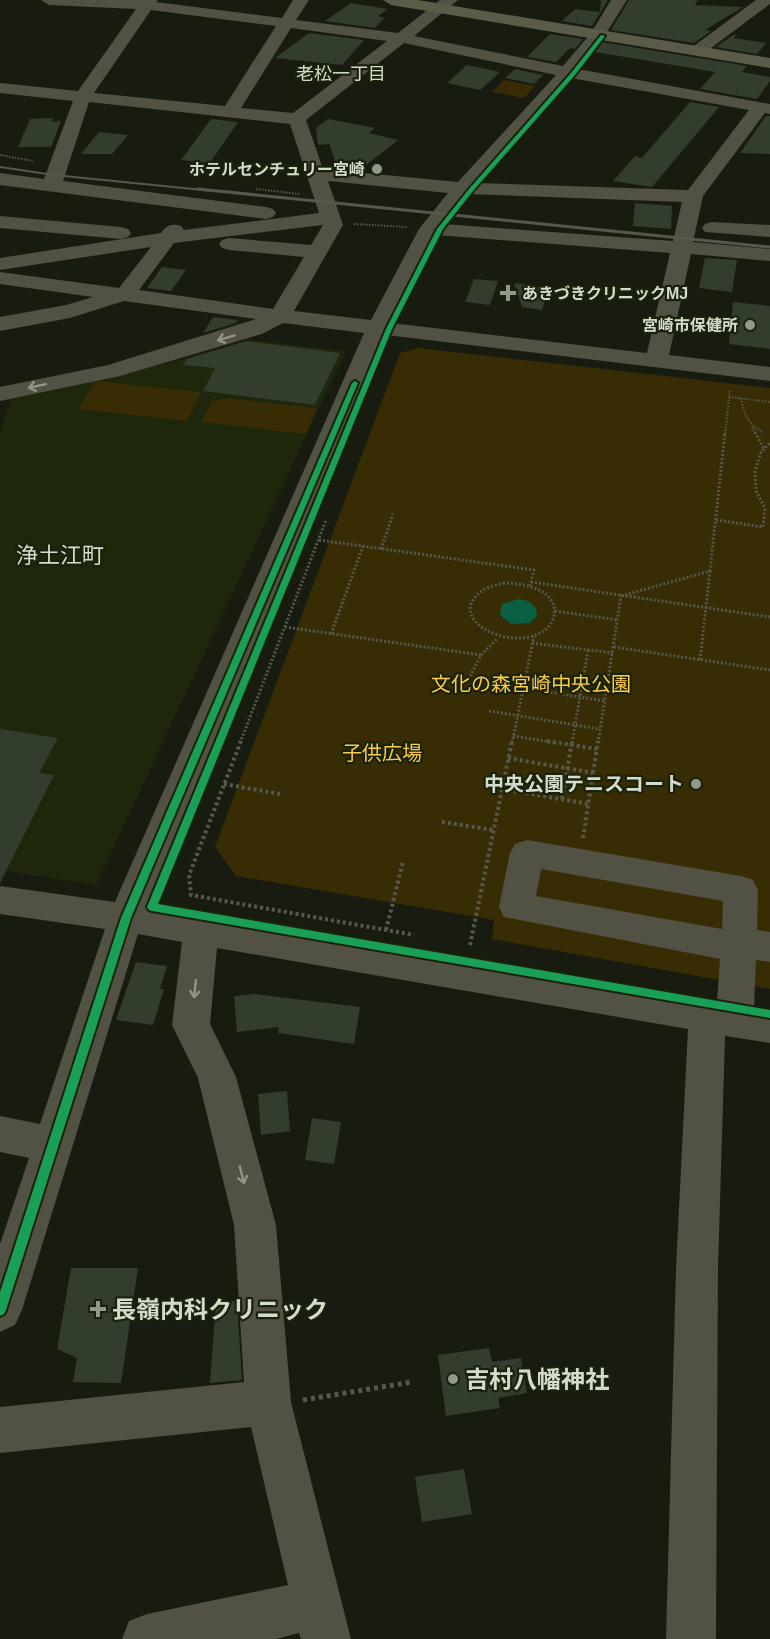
<svg xmlns="http://www.w3.org/2000/svg" width="770" height="1639" font-family="Arial,'Noto Sans JP',sans-serif">
<rect width="100%" height="100%" fill="#181c10"/>
<!-- built -->
<polygon fill="#1e270b" points="249,340 346,351 96,885 0,870 0,432 12,398 168,363"/>
<!-- green -->
<g fill="#382c04">
<polygon points="504,80 535,86 524,98 492,92"/>
<polygon points="418,348 770,388 770,989 492,939 494,920 236,876 215,847 400,353"/>
<polygon points="95,381 201,392 187,421 78,409"/>
<polygon points="228,398 317,408 306,434 201,422 212,401"/>
</g>
<!-- water -->
<polygon fill="#0a6042" points="519,599 528,601 536,608 537,616 530,623 511,624 500,615 502,604"/>
<!-- building -->
<g fill="#323d2e">
<polygon points="601,0 608,0 592,26 562,21 575,9 600,12"/>
<polygon points="629,0 698,0 695,5 743,7 705,30 711,31 694,43 611,30"/>
<polygon points="351,3 388,9 378,16 384,18 375,28 325,21"/>
<polygon points="309,33 364,40 342,65 275,58"/>
<polygon points="550,34 583,39 575,49 570,48 556,62 527,57"/>
<polygon points="733,35 736,35 734,38 766,43 757,54 716,47"/>
<polygon points="602,42 747,66 742,72 770,77 770,81 757,99 700,89 715,72 595,52"/>
<polygon points="467,65 500,72 480,90 447,83"/>
<polygon points="515,69 543,75 534,84 505,78"/>
<polygon points="690,102 719,107 652,187 613,181 635,156 642,158"/>
<polygon points="766,116 770,116 770,154 740,153"/>
<polygon points="53,118 52,122 61,121 51,147 18,147 30,119"/>
<polygon points="211,119 238,122 210,163 181,160"/>
<polygon points="328,119 375,128 369,133 398,140 360,170 338,168 329,144 318,145 316,128"/>
<polygon points="99,132 128,135 112,154 81,154"/>
<polygon points="635,203 672,206 671,229 633,226"/>
<polygon points="705,258 737,260 732,292 699,288"/>
<polygon points="162,267 186,270 171,291 147,288"/>
<polygon points="474,279 498,281 490,305 465,302"/>
<polygon points="514,283 549,288 542,310 522,307"/>
<polygon points="733,302 770,306 770,349 729,344"/>
<polygon points="213,317 238,320 236,323 203,333"/>
<polygon points="246,341 340,353 315,405 203,391 215,368 183,365 187,359"/>
<polygon points="0,729 58,738 39,773 54,775 0,883"/>
<polygon points="136,962 167,966 160,989 164,989 153,1025 116,1020"/>
<polygon points="255,994 360,1007 354,1044 278,1033 279,1027 237,1032 234,996"/>
<polygon points="287,1091 290,1131 261,1135 258,1094"/>
<polygon points="312,1118 341,1122 334,1164 305,1160"/>
<polygon points="71,1268 138,1268 121,1383 73,1382 77,1358 57,1349"/>
<polygon points="237,1301 242,1380 210,1383 216,1302"/>
<polygon points="489,1348 492,1362 521,1358 527,1393 498,1398 500,1408 446,1416 438,1355"/>
<polygon points="464,1469 472,1514 422,1522 415,1477"/>
</g>
<g fill="none" stroke-linecap="round" stroke-linejoin="round">
<!-- path-far3 -->
<g stroke="#56584d" stroke-width="2" stroke-dasharray="1.5 1.5" stroke-linecap="butt">
<polyline points="0,155 33,161"/>
<polyline points="256,189 299,194"/>
<polyline points="354,224 407,227"/>
<polyline points="729,397 770,402"/>
<path d="M741 398C744 414 748 425 763 432"/>
<polyline points="752,427 756,434"/>
<polyline points="725,434 730,390"/>
</g>
<!-- path-far2 -->
<g stroke="#56584d" stroke-width="3" stroke-dasharray="2 2" stroke-linecap="butt">
<polyline points="755,432 764,449"/>
<polyline points="716,520 763,527 765,508 756,491 755,471 761,452 770,443"/>
<polyline points="319,540 534,570 530,586"/>
<polyline points="381,549 393,514"/>
<polyline points="531,582 770,617"/>
<path d="M503 583C522 583 559 589 554 616 552 624 547 630 540 633 507 651 444 618 482 591 487 587 496 585 503 583Z"/>
<polyline points="621,596 710,571 725,432"/>
<polyline points="555,611 618,620"/>
<polyline points="285,627 481,655"/>
<polyline points="331,634 363,546"/>
<polyline points="532,643 613,653"/>
<polyline points="614,647 770,670"/>
<polyline points="700,660 710,571"/>
<polyline points="468,680 481,655 498,638"/>
<polyline points="523,688 605,701"/>
<polyline points="489,711 600,729"/>
<polyline points="513,736 557,743"/>
<polyline points="240,743 326,520"/>
<polyline points="512,743 534,636"/>
<polyline points="572,743 588,650"/>
<polyline points="598,743 621,596"/>
</g>
<!-- path-far1 -->
<g stroke="#56584d" stroke-width="4" stroke-dasharray="3 3" stroke-linecap="butt">
<polyline points="241,741 189,875 191,895 414,935"/>
<polyline points="547,741 597,749"/>
<polyline points="508,758 594,773"/>
<polyline points="224,784 280,794"/>
<polyline points="502,789 589,804"/>
<polyline points="562,799 572,741"/>
<polyline points="442,822 493,830"/>
<polyline points="583,838 598,741"/>
<polyline points="386,930 403,862"/>
<polyline points="470,945 512,741"/>
</g>
<!-- path -->
<polyline stroke="#56584d" stroke-width="5" stroke-dasharray="4 4" stroke-linecap="butt" points="303,1400 412,1382"/>
<!-- minor -->
<g fill="#515144" fill-rule="evenodd">
<path d="M41 0H158L156 2 282 18 293 0H309L296 20 398 33 440 0H458L414 36 563 66 591 33 611 0H627L603 38 578 69 770 104V114L765 113 703 196 693 242 770 249V261L691 254 669 355 770 367V381L386 335 148 907 717 1002 720 959 504 917 499 907 510 853 515 844 527 840 741 876 753 880 758 890 757 930 770 932V962L756 960 754 1008 770 1011V1043L725 1036 718 1268 716 1639H666L676 1268 688 1029 217 948 210 1024 236 1077 276 1225 291 1402 351 1639H301L299 1633 276 1639H122L129 1621 147 1614 288 1585 251 1427 0 1453V1407L244 1382 234 1225 198 1078 172 1025 182 942 138 934 22 1310 15 1325 0 1332V1244L29 1158 0 1152V1116L40 1124 105 929 0 914V886L115 902 364 333 283 323 262 334 120 376 0 401V387L108 365 256 319 124 301 70 318 0 331V317L66 305 93 297 0 284V272L119 288 151 247 0 270V258L161 233C167 225 171 223 181 226L184 230 319 213 290 124 89 102 63 181 266 207 273 209 276 213 273 217 266 219 0 185V173L44 179 73 101 0 93V83L78 91 136 9 49 5ZM151 10 276 26 225 106 94 93ZM291 28 387 41 293 113 241 108ZM404 43 556 75 458 182 323 169 306 120ZM571 78 749 110 688 190 477 183ZM328 181 448 193 419 229 371 320 294 311 343 225ZM468 194 682 202 673 241 444 224ZM323 225 311 245 229 238 222 240 219 244 222 248 229 250 304 257 273 309 139 290 174 243ZM436 235 670 253 647 353 391 323ZM541 869 723 901 722 929 536 896Z"/>
<polygon points="756,0 770,0 770,4 703,54 691,54 689,51 691,48"/>
<polygon points="0,216 121,227 128,229 131,233 128,237 121,239 0,228"/>
<polygon points="712,222 770,225 770,237 705,232 702,228 705,224"/>
</g>
<!-- major -->
<polygon fill="#5b5b49" fill-rule="evenodd" points="383,0 418,0 770,58 770,68 391,5"/>
<!-- rail-far1 -->
<polyline stroke="#57584d" stroke-width="2" points="0,167 54,175 213,191"/>
<!-- rail -->
<polyline stroke="#57584d" stroke-width="3" points="198,189 770,247"/>
<!-- cycleway casing -->
<g stroke="#19220a" stroke-width="4">
<g id="cycleway">
<polygon points="601,35 605,36 575,75 473,191 443,229 392,329 158,904 770,1010 770,1018 152,911 149,910 147,907 386,329 437,229 469,189 571,73"/>
<polygon points="355,381 358,383 131,918 6,1310 4,1314 0,1316 0,1292 121,918 352,383"/>
</g>
</g>
<!-- cycleway -->
<use href="#cycleway" fill="#1a9f57" fill-rule="evenodd"/>
</g>
<!-- one-way arrows -->
<defs><path id="oneway-shaft" d="M-6 0H5M1.5-3L5.5 0L1.5 3" fill="none" stroke-width="1.6" stroke-linecap="round" stroke-linejoin="round" transform="scale(1.5)"/></defs>
<g stroke="#929688">
<use href="#oneway-shaft" transform="translate(226 338) rotate(163)"/>
<use href="#oneway-shaft" transform="translate(37 386) rotate(168)"/>
<use href="#oneway-shaft" transform="translate(195 989) rotate(96)"/>
<use href="#oneway-shaft" transform="translate(242 1175) rotate(75)"/>
</g>
<!-- markers -->
<g fill="#92988a" stroke="#19220a" stroke-width="2">
<circle cx="377" cy="169" r="6"/>
<path d="M505 284h6v6h6v6h-6v6h-6v-6h-6v-6h6z"/>
<circle cx="750" cy="325" r="6"/>
<circle cx="696" cy="784" r="6"/>
<path d="M95 1300h6v6h6v6h-6v6h-6v-6h-6v-6h6z"/>
<circle cx="453" cy="1379" r="6"/>
</g>
<g text-anchor="middle" dominant-baseline="central" stroke-width="4.5" stroke-linejoin="round" paint-order="stroke">
<!-- far-poi labels -->
<g font-size="16" font-weight="bold" fill="#d4dbcc" stroke="#19220a" text-anchor="end">
<text x="365" y="169">ホテルセンチュリー宮崎</text>
<text x="522" y="293" text-anchor="start">あきづきクリニックMJ</text>
<text x="738" y="325">宮崎市保健所</text>
</g>
<!-- far-neighbourhood labels -->
<g font-size="18" fill="#d4dbcc" stroke="#19220a">
<text x="341" y="74">老松一丁目</text>
</g>
<!-- park labels -->
<g font-size="20" fill="#fbcc4c" stroke="#19220a">
<text x="531" y="684">文化の森宮崎中央公園</text>
<text x="382" y="753">子供広場</text>
</g>
<!-- poi labels -->
<g font-size="20" font-weight="bold" fill="#d4dbcc" stroke="#19220a" text-anchor="end">
<text x="684" y="784">中央公園テニスコート</text>
</g>
<!-- quarter labels -->
<g font-size="22" fill="#d4dbcc" stroke="#19220a">
<text x="60" y="555">浄土江町</text>
</g>
<!-- near-poi labels -->
<g font-size="24" font-weight="bold" fill="#d4dbcc" stroke="#19220a" text-anchor="start">
<text x="112" y="1309">長嶺内科クリニック</text>
<text x="465" y="1379">吉村八幡神社</text>
</g>
</g>
</svg>
